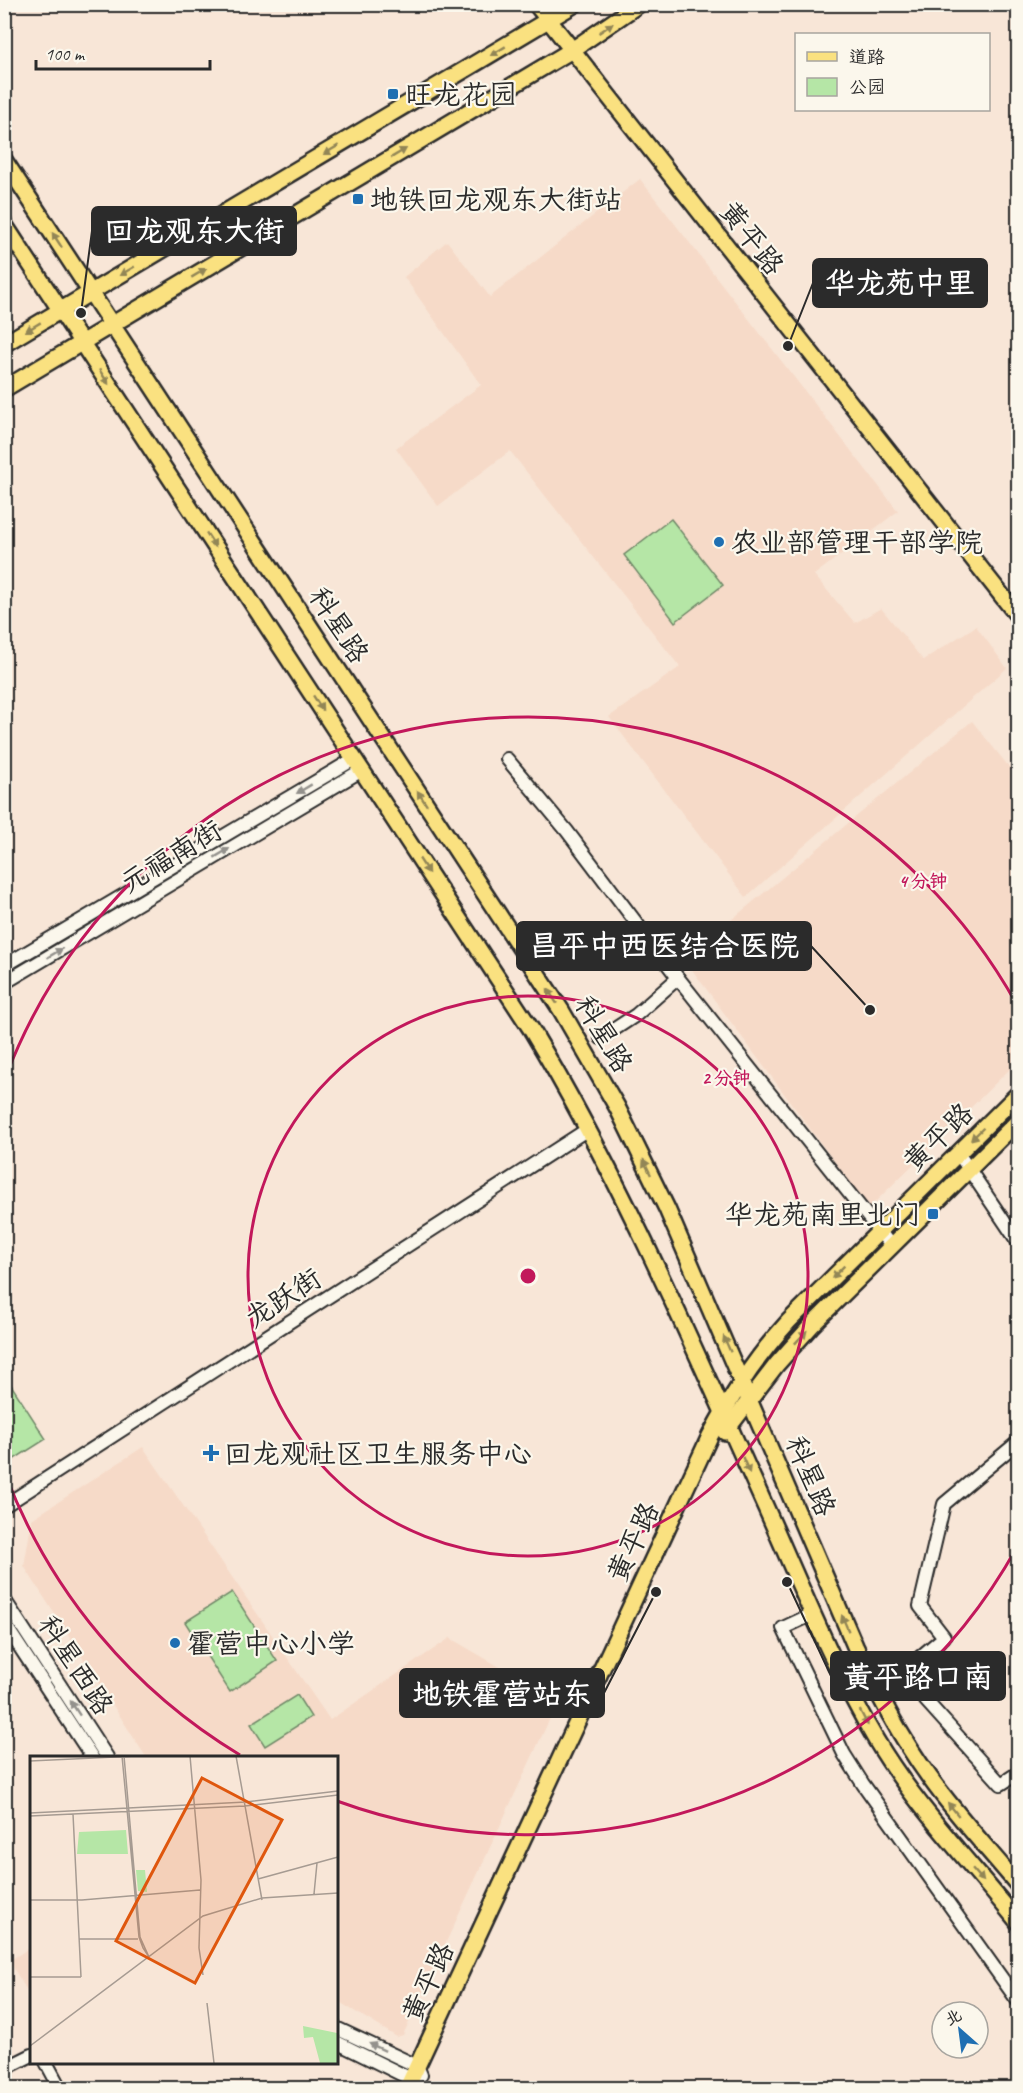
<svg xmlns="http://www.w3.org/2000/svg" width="1023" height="2093" font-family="Caveat,'LXGW WenKai TC',sans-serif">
<rect width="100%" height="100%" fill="#f8e6d7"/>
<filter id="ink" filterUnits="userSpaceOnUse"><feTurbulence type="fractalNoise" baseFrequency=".0167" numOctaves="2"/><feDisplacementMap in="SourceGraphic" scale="12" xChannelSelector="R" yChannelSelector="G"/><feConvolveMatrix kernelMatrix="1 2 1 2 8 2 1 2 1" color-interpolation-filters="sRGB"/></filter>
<g filter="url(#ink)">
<!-- built -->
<g fill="#f6dac8">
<polygon points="640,179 898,511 814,575 855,623 881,608 923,660 976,626 1007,668 746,897 609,717 680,667 510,451 438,506 396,448 481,385 404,277 447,241 490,297"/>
<polygon points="972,721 1018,778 1018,1061 869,1208 684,959"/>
<polygon points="143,1447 330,1720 450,1638 558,1701 403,2035 397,2037 336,2000 336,1757 146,1757 24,1566 32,1519"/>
<polygon points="31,1947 31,1997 9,1961"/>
</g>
<!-- green -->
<g fill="#b5e6a6" stroke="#708868" stroke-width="1.5">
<polygon points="671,519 723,585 675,622 624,555"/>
<polygon points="4,1374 46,1439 5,1465 4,1465"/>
<polygon points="232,1592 277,1661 230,1692 185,1622"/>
<polygon points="297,1695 311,1717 265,1746 251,1724"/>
</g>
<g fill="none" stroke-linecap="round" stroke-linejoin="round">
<!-- minor casing -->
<g stroke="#2b2b2b" stroke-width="16">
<g id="minor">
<polyline points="507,759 567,831 678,978 892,1247"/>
<polyline points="4,966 354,759"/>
<polyline points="4,983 362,770"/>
<polyline points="601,1038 636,1015 678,978"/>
<polyline points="958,1153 1018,1242"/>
<polyline points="1018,1442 944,1504 920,1606 944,1637 901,1673 1001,1784 1018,1773"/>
<polyline points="4,1506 588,1129"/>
<polyline points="4,1599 107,1757"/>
<polyline points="813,1614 783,1628 844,1754 863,1784 1018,2001"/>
<polyline points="4,1623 92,1757"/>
<polyline points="336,2028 417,2066 421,2075 411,2079 336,2042"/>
<polyline points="46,2062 60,2088"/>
<polyline points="4,2069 32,2055"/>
</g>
</g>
<!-- major casing -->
<g stroke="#2b2b2b" stroke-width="20">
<g id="major">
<polyline points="536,4 1018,616"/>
<path d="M4 160 561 1010 617 1107 667 1209 855 1646C877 1692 900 1737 930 1778 957 1816 989 1850 1018 1885"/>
<path d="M4 224 531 1029C623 1182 693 1346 766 1508 801 1586 833 1667 876 1740 916 1807 970 1862 1018 1922"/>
<polyline points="4,344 575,4"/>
<polyline points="4,389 572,50 639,4"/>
<polyline points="725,1432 777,1364 811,1326 1018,1121"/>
<path d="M407 2088 710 1436C732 1394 757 1356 789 1321L1018 1094"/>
</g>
</g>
<!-- minor -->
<use href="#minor" stroke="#fbf7ec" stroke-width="12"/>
<!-- major -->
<use href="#major" stroke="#fae180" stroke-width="15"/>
</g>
<!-- one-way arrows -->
<defs><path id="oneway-solid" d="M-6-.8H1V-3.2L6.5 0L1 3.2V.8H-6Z" transform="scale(1.5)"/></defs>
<g fill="#928656">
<use href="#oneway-solid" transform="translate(606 28) rotate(-34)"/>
<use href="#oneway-solid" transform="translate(498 51) rotate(149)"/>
<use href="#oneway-solid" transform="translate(331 150) rotate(149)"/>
<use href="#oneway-solid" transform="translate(399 153) rotate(-31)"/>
<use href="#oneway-solid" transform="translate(57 240) rotate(-123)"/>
<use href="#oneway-solid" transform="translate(127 271) rotate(150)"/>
<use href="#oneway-solid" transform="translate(199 273) rotate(-31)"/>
<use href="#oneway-solid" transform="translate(33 327) rotate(149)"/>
<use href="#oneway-solid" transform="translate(104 377) rotate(57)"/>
<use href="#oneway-solid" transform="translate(211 540) rotate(57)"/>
<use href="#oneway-solid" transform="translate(318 703) rotate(57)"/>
<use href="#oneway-solid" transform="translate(422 798) rotate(-123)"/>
<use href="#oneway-solid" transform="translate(424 866) rotate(57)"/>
<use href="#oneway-solid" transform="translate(552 996) rotate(-123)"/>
<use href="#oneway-solid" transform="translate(977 1134) rotate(136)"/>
<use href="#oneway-solid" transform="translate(647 1167) rotate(-116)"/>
<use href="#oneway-solid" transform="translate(838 1272) rotate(135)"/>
<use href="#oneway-solid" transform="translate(801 1337) rotate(-47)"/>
<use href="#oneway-solid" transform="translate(727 1344) rotate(-114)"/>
<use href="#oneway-solid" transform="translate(746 1465) rotate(66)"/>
<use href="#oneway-solid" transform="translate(845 1623) rotate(-113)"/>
<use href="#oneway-solid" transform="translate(864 1718) rotate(62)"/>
<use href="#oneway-solid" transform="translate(953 1809) rotate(-129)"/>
<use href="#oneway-solid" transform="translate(978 1875) rotate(49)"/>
</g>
<g fill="#93918c">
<use href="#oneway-solid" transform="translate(304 789) rotate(149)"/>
<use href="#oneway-solid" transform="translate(222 853) rotate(-31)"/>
<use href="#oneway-solid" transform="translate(55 953) rotate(-31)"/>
<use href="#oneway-solid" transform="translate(75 1708) rotate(-123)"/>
<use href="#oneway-solid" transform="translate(377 2047) rotate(-155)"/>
</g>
</g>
<!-- distance rings -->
<g fill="none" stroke="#c2185b" stroke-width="3">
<circle cx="528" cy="1276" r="280"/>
<path d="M1017 1547A559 559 0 0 1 337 1801M240 1755A559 559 0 0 1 6 1476M6 1076A559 559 0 0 1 1017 1005"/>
</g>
<!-- markers -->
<g fill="#1f6fb2" stroke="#fbf7ec" stroke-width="2">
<rect x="387" y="88" width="12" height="12" rx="3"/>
<rect x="352" y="193" width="12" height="12" rx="3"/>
<circle cx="719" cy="542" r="6"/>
<rect x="927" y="1208" width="12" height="12" rx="3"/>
<path d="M208 1444h6v6h6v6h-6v6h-6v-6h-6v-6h6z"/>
<circle cx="175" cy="1643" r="6"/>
</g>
<g text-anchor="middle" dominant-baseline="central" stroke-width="4.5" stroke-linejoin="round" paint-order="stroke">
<!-- poi labels -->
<g font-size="28" fill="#2b2b2b" stroke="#fbf7ec" text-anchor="start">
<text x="405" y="94">旺龙花园</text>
<text x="370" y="199">地铁回龙观东大街站</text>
<text x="731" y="542">农业部管理干部学院</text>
<text x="921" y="1214" text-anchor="end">华龙苑南里北门</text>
<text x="224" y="1453">回龙观社区卫生服务中心</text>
<text x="187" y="1643">霍营中心小学</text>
</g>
<!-- street labels -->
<g font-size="28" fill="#2b2b2b" stroke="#fbf7ec">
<text transform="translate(752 238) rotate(52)">黄平路</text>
<text transform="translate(339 625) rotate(57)">科星路</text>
<text transform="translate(171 856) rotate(-31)">元福南街</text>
<text transform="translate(604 1034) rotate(59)">科星路</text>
<text transform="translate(938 1137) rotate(-44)">黄平路</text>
<text transform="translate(283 1298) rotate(-33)">龙跃街</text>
<text transform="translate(811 1476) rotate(67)">科星路</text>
<text transform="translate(633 1542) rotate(-65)">黄平路</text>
<text transform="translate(76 1665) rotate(57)">科星西路</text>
<text transform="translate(428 1982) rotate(-65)">黄平路</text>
</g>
</g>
<!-- overview -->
<g transform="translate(30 1756)">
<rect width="308" height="308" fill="#f8e6d7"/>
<path d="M96 74 98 98H47L49 76ZM106 114H115L117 136 108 135ZM273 270 307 277V307H290L283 281 274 282Z" fill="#b5e6a6"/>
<path fill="none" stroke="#a69b92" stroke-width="1.5" d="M92 0 109 181 113 192 119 201 110 181 94 0M160 0 171 124 169 192 173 219M206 0 232 144M0 5 107 0M0 57 216 46 308 35M43 58 51 221M0 60 215 50 308 39M228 123 308 101M284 138 287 107M0 144H52L170 134M49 183H108M0 221H51M177 247 184 307M0 290 173 160 232 142 308 137"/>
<path fill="#df570e" fill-opacity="0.15" stroke="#df570e" stroke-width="3" d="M172 22 252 64 165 227 86 185Z"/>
<rect width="308" height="308" fill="none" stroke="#2b2b2b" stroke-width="3"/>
</g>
<circle cx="528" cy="1276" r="9" fill="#c2185b" stroke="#fbf7ec" stroke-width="3"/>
<g font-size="18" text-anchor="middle" font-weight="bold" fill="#c2185b" stroke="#fbf7ec" stroke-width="4.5" stroke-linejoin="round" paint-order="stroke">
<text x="923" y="887">4 分钟</text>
<text x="726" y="1084">2 分钟</text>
</g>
<!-- callouts -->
<path fill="none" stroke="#2b2b2b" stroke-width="2" d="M81 313L92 231M788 346L813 283M870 1010L811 946M787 1582L831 1676M656 1592L604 1693"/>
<g fill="#2b2b2b" stroke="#fbf7ec" stroke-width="2">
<circle cx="81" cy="313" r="6"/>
<circle cx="788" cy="346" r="6"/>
<circle cx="870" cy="1010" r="6"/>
<circle cx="787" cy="1582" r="6"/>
<circle cx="656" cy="1592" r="6"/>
</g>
<g fill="#2b2b2b" stroke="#2b2b2b" stroke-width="2">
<rect x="92" y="207" width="204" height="48" rx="6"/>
<rect x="813" y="259" width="174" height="48" rx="6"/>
<rect x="517" y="922" width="294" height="48" rx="6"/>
<rect x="831" y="1652" width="174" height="48" rx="6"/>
<rect x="400" y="1669" width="204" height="48" rx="6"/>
</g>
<g font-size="30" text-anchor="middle" font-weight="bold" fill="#fff">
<text x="194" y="241">回龙观东大街</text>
<text x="900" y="293">华龙苑中里</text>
<text x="664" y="956">昌平中西医结合医院</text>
<text x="918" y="1687">黄平路口南</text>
<text x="502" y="1704">地铁霍营站东</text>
</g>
<!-- margin -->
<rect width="1023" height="2093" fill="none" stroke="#fbf7ec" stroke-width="24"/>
<rect x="12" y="12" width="999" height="2069" fill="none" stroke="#2b2b2b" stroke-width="2" filter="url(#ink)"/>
<!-- legend -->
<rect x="795" y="33" width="195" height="78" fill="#fbf7ec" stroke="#a8a59f" stroke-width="1.5"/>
<rect x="807" y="52" width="30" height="9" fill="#fae180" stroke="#a8a59f" stroke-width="1.5"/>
<text x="849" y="63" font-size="18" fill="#2b2b2b">道路</text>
<rect x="807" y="78" width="30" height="18" fill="#b5e6a6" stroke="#a8a59f" stroke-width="1.5"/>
<text x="849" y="93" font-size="18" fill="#2b2b2b">公园</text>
<!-- north arrow -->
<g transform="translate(960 2030) rotate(332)"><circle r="28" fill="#fbf7ec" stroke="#a8a59f" stroke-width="1.5"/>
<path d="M0-4.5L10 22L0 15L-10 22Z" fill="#1f6fb2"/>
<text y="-9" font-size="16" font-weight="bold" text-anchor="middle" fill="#2b2b2b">北</text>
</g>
<!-- scale -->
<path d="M36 60v9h174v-9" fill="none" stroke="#2b2b2b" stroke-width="3"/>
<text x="45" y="60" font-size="18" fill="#2b2b2b" stroke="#fbf7ec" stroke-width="4.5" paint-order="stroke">100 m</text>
</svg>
